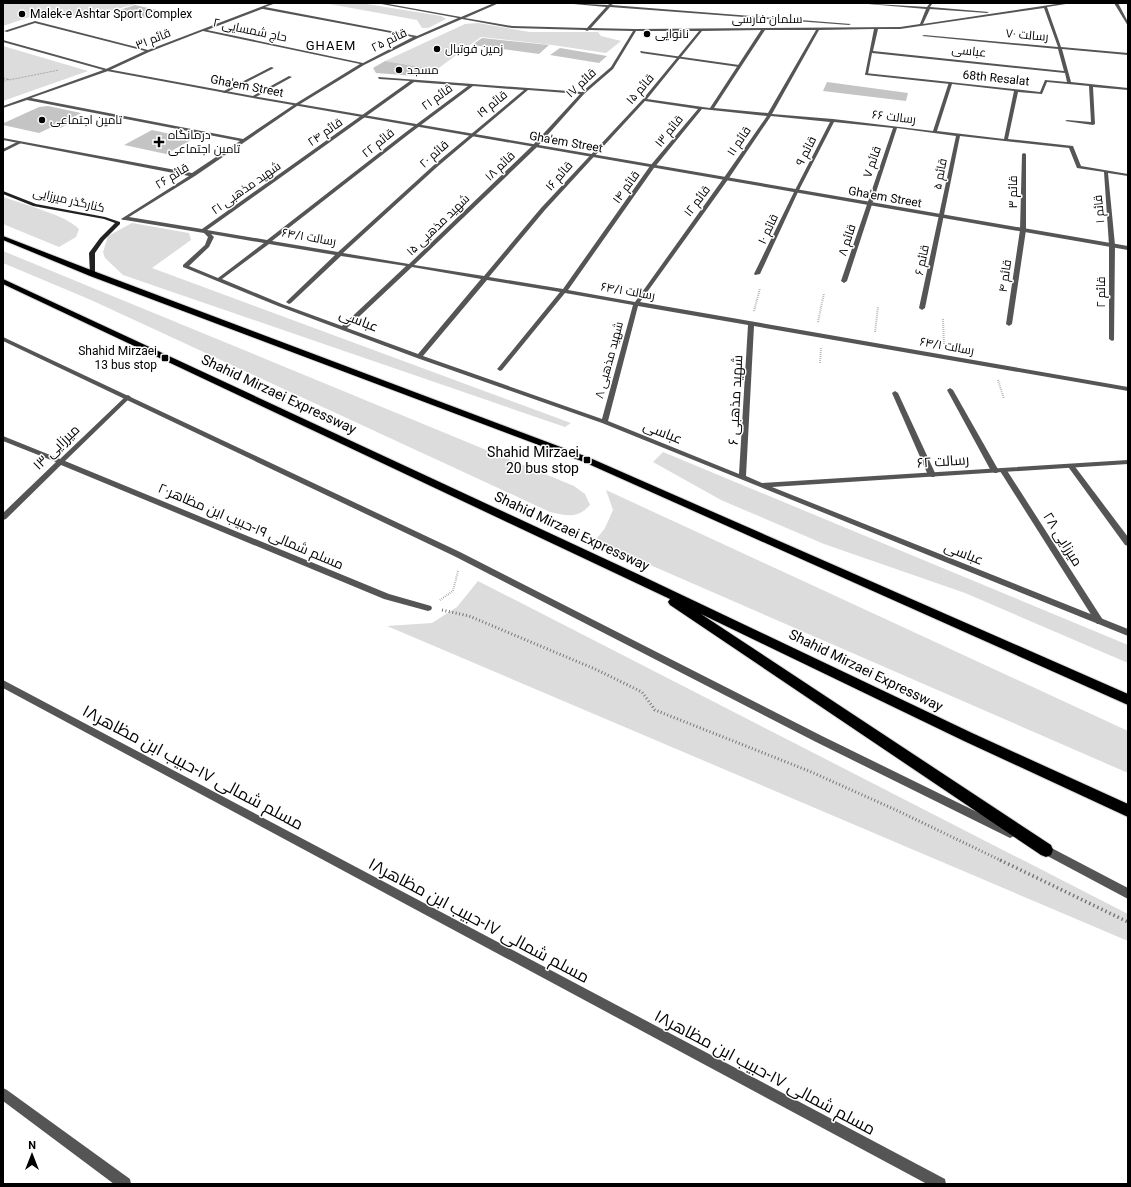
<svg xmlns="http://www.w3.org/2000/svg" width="1131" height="1187" font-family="Roboto,Cairo,sans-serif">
<rect width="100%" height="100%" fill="#fff"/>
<!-- green -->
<g fill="#dcdcdc">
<polygon points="3,3 140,3 82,18 50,10 3,26"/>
<polygon points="324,3 361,3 441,16 446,19 428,28 422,28 417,20"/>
<polygon points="478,23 530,32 598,32 601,36 621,41 606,53 552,45 481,37 436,70 385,61 465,24"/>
<polygon points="3,46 88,71 3,101"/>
<path d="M3 197C22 204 66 215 79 229L76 237 59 247 3 224Z"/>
<polygon points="132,223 189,233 191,240 152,268 571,423 565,427 123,275 105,258 103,252 108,236"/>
<path d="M3 251 574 486 585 494 590 505C577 519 567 516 550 512L91 300 3 263Z"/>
<polygon points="663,452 1128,645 1128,663 965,593 824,544 721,500 653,462"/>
<polygon points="606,490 1128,731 1128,773 595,541 605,528 613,510"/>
<polygon points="478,581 1128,914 1128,941 387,626 432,623 457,607"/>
</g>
<!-- building -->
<g fill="#c4c4c4">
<polygon points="135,5 161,11 142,18 116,11"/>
<polygon points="482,38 549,45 539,54 472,45"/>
<polygon points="560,48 607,56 599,63 550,55"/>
<polygon points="385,61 426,68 416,76 376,73 373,68"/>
<polygon points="827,82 908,93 906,101 823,91"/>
<polygon points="48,106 81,113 70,119 76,121 60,128 52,127 39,133 3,125 4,123 39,107"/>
<polygon points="152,130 193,139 166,154 124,145"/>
</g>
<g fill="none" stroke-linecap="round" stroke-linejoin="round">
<!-- trunk casing -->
<g stroke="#dbdbdb" stroke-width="2">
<g id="trunk">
<polygon points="3,236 96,272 590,458 1128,694 1128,705 584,462 90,276 3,240"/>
<polygon points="3,279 644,577 972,733 1128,804 1128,817 964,741 701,614 1051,845 1053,850 1051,855 1046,857 1041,855 670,605 668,602 670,599 3,284"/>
</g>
</g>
<!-- path-far3 -->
<g stroke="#777" stroke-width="1" stroke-dasharray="0.5 1" stroke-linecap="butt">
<polyline points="3,71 4,79"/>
<polyline points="3,79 9,79 3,82"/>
<polyline points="9,80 59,70"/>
</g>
<!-- path-far2 -->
<g stroke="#777" stroke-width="2" stroke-dasharray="0.5 1.5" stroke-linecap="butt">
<polyline points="754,311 760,288"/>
<polyline points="943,319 944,345"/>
<polyline points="818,322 824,293"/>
<polyline points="875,332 878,307"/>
<polyline points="820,363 821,348"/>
<polyline points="998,380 1004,399"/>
<polyline points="440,600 453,591 458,571"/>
</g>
<!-- path-far1 -->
<polyline stroke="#777" stroke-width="3" stroke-dasharray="1 2.5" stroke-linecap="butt" points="442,610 469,616 595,669 642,692 655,710 809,771 896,810 1002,861"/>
<!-- path -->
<polyline stroke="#777" stroke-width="3.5" stroke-dasharray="1.5 3" stroke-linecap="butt" points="1000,860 1128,922"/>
<!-- service -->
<g fill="#555" fill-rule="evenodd">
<polygon points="640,51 739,65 741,66 739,67 641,53"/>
<polygon points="271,67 274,68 225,93 222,92"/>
<polygon points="865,73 950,82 952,83 950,84 866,75"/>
<polygon points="289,76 292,77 254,98 251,97"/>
<polygon points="17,142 21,143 3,152 3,149"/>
<polygon points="950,388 953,390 999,471 997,473 995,473 991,471 947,390"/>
<polygon points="895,391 898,393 936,475 934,477 932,477 928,475 892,393"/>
<polygon points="1069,464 1073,464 1128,537 1128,546 1125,545 1069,468 1068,466"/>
<polygon points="1002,469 1006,469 1103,620 1104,622 1103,624 1097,624 1000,471"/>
</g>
<!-- minor -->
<g fill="#555" fill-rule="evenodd">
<path d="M271 3H276L265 7 417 36 458 18 376 3H383L461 17 494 3H499L465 18 512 26 587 28 606 7 563 3 608 5 611 3 613 4 611 5 851 24 849 25 610 7 591 28 635 29 900 27 920 24 926 9 857 3 927 7 930 3 932 4 930 7 989 12 987 13 930 9 923 24 1063 3H1072L1047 7 1061 47 1128 53V55L1062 49 1071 82 1128 88V90L1093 87 1095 124 1093 125 1065 121 1067 120 1091 122 1089 86 1047 82 1042 94 1018 92 1008 139 1073 146 1081 166 1128 174V176L1108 173 1115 245 1114 340 1112 341 1109 339V245L1104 172 1077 168 1069 148 960 136 925 308 922 310 919 308 956 136 897 128 847 281 844 283 841 281 893 128 834 122 798 192 760 274 755 275 754 274 794 192 830 122 771 116 727 181 640 302 1128 387V391L754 326 746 476 762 483 1128 460V464L772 487 1128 629V636L602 423 417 358 278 306 183 267V265L205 245 208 237 204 233 125 220H123L121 219 189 176 3 140V138L192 173 240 141 27 100 3 108V106L106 69 145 51 35 23 7 32 4 31 35 21 148 50ZM1044 8 1058 47 924 35 922 36 1058 49 1064 71 873 51 878 29H900ZM262 9H263L413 37 363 63 207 30ZM462 19 512 28 585 30 587 31 589 30 633 31 611 67 582 92 378 77 379 79 410 81 202 229 129 217 195 176 297 106 364 65 418 38ZM874 29 865 75 868 74 872 53 1065 73 1067 82 1045 80 1040 92 949 82 933 131 833 119 772 114 819 30ZM761 30 710 108 647 99 702 31ZM765 30H816L768 113 714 108ZM203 31 360 64 295 104 243 139 31 98 108 71 149 52ZM636 31H699L643 99 541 208 484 276 414 265 536 148 584 94 613 69ZM414 82 468 86 406 132 267 240 207 230ZM952 84 1014 91 1004 139 937 131ZM473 86 524 90 434 165 338 252 272 241 409 134ZM528 90 580 94 532 146 409 264 343 253 437 167ZM645 101 698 109 650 166 563 289 489 277 545 210ZM702 109 767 116 723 179 635 302 568 290 654 168ZM211 234 264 243 218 278 189 266 209 247 214 237ZM269 244 335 255 287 301 286 302 289 304 291 303 341 256 406 266 342 326 282 304 222 279ZM412 267 481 279 418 354 347 328ZM487 280 560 292 498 368 497 369 500 371 502 370 565 293 633 305 602 419 423 356ZM638 306 748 325 739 474 608 421Z"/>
<polygon points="1114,3 1118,3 1128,22 1128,26"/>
<polygon points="1024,153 1026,154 1026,230 1012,324 1009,326 1006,324 1020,230 1022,154"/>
<polygon points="128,395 131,397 130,398 65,461 389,594 431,606 432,608 431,610 428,611 384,599 61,465 6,519 3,520 3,513 56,462 3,441 3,436 60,459 126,396"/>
<polygon points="3,680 945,1179 946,1184 927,1184 3,688"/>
<polygon points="3,1088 7,1090 130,1179 131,1184 114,1184 3,1101"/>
</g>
<!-- tertiary -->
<g fill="#555" fill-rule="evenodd">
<polygon points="3,40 107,69 253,96 1128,246 1128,250 253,98 107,71 3,42"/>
<polygon points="3,337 460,552 822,736 1014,830 1015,833 1014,836 1010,838 1006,836 816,742 454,556 3,341"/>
<polygon points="1042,843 1128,888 1128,899 1038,851 1037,848 1038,845"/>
</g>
<!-- secondary -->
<polygon fill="#222" fill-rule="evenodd" points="3,191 36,204 105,217 120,222 120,224 104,240 95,253 95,275 90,274 89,253 100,238 115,223 104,219 33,206 3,194"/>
<!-- trunk -->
<use href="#trunk" fill="#000" fill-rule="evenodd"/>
</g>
<!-- markers -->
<g fill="#000" stroke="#fff" stroke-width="1.5">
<circle cx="22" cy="14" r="4"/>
<circle cx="647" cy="34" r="4"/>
<circle cx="437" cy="49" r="4"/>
<circle cx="399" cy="70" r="4"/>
<circle cx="42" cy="120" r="4"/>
<path d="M157 136h4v4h4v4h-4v4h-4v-4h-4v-4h4z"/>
<rect x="161" y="354" width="8" height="8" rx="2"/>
<rect x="583" y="456" width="8" height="8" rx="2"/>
</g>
<g text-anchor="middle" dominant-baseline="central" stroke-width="3" stroke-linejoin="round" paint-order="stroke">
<!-- far-poi labels -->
<g font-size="12" fill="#000" stroke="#fff" text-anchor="start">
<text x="30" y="14">Malek-e Ashtar Sport Complex</text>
<text x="655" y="34">نانوایی</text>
<text x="445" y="49">زمین فوتبال</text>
<text x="407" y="70">مسجد</text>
<text x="50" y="120">تامین اجتماعی</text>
<text x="168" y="135">درمانگاه<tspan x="168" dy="14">تامین اجتماعی</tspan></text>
<text x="157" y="351" text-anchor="end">Shahid Mirzaei<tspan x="157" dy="14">13 bus stop</tspan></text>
</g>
<!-- far-street labels -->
<g font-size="12" fill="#000" stroke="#fff">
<text x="767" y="19">سلمان فارسی</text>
<text transform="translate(250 30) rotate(12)">حاج شمسایی ۲</text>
<text transform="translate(1027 35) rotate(5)">رسالت ۷۰</text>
<text transform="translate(153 39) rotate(-22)">قائم ۳۱</text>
<text transform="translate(389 40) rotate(-26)">قائم ۲۵</text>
<text transform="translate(969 51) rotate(6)">عباسی</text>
<text transform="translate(996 78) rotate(6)">68th Resalat</text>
<text transform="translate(581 83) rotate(-43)">قائم ۱۷</text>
<text transform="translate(247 86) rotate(11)">Gha'em Street</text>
<text transform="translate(640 89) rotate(-49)">قائم ۱۵</text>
<text transform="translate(437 97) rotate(-36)">قائم ۲۱</text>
<text transform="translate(492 104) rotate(-39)">قائم ۱۹</text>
<text transform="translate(894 117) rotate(7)">رسالت ۶۶</text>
<text transform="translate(669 131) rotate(-51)">قائم ۱۳</text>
<text transform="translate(325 132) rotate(-35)">قائم ۲۴</text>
<text transform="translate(739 141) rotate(-56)">قائم ۱۱</text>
<text transform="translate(566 142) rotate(10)">Gha'em Street</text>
<text transform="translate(378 143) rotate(-39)">قائم ۲۲</text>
<text transform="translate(806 151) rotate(-63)">قائم ۹</text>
<text transform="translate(434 154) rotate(-42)">قائم ۲۰</text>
<text transform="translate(872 162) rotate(-71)">قائم ۷</text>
<text transform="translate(500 166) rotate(-44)">قائم ۱۸</text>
<text transform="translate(940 174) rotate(-79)">قائم ۵</text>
<text transform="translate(172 176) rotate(-32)">قائم ۲۶</text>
<text transform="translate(559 176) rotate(-49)">قائم ۱۶</text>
<text transform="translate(626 187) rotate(-54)">قائم ۱۴</text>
<text transform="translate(246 188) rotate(-35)">شهید مذهبی ۲۱</text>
<text transform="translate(1013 192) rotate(-90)">قائم ۳</text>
<text transform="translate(885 197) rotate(10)">Gha'em Street</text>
<text transform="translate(69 200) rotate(13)">کنارگذر میرزایی</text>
<text transform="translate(697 201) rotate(-53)">قائم ۱۲</text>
<text transform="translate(1099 209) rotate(-95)">قائم ۱</text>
<text transform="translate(438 225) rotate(-44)">شهید مذهبی ۱۵</text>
<text transform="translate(768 229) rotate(-65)">قائم ۱۰</text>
<text transform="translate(309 237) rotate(10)">رسالت ۶۴/۱</text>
<text transform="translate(847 240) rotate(-72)">قائم ۸</text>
<text transform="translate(922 260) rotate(-78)">قائم ۶</text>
<text transform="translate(1005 276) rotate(-82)">قائم ۴</text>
<text transform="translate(628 291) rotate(10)">رسالت ۶۴/۱</text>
<text transform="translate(1101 292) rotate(-90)">قائم ۲</text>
<text transform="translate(947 346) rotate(10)">رسالت ۶۴/۱</text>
<text transform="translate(609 360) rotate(-75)">شهید مذهبی ۸</text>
</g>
<!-- far-neighbourhood labels -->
<g font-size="13" letter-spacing="1" fill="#000" stroke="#fff">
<text x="331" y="45">GHAEM</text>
</g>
<!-- street labels -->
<g font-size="14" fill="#000" stroke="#fff">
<text transform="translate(359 320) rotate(21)">عباسی</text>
<text transform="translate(279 394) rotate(25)">Shahid Mirzaei Expressway</text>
<text transform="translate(735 400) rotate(-87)">شهید مذهبی ۶</text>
<text transform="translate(663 432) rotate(22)">عباسی</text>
<text transform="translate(56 447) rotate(-44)">میرزایی ۱۳</text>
<text transform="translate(943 461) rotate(-4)">رسالت ۶۲</text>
<text transform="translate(251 526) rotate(23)">مسلم شمالی ۱۹-حبیب ابن مظاهر۲۰</text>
<text transform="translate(572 531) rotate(25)">Shahid Mirzaei Expressway</text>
<text transform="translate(1063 539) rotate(58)">میرزایی ۲۸</text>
<text transform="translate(964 553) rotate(22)">عباسی</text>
<text transform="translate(866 670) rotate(26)">Shahid Mirzaei Expressway</text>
</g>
<!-- poi labels -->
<g font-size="14" fill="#000" stroke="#fff" text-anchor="end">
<text x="579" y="452">Shahid Mirzaei<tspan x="579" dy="16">20 bus stop</tspan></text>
</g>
<!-- near-street labels -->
<g font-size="17" fill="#000" stroke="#fff">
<text transform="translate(193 767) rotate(28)">مسلم شمالی ۱۷-حبیب ابن مظاهر۱۸</text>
<text transform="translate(479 920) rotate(28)">مسلم شمالی ۱۷-حبیب ابن مظاهر۱۸</text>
<text transform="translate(765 1072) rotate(28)">مسلم شمالی ۱۷-حبیب ابن مظاهر۱۸</text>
</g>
</g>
<!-- border -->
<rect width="1131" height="1187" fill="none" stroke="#000000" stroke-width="8"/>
<!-- north arrow -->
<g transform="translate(32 1155)" stroke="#ffffff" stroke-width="3" paint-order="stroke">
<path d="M0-3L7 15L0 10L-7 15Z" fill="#000000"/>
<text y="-6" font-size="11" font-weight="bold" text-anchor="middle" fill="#000000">N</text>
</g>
</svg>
